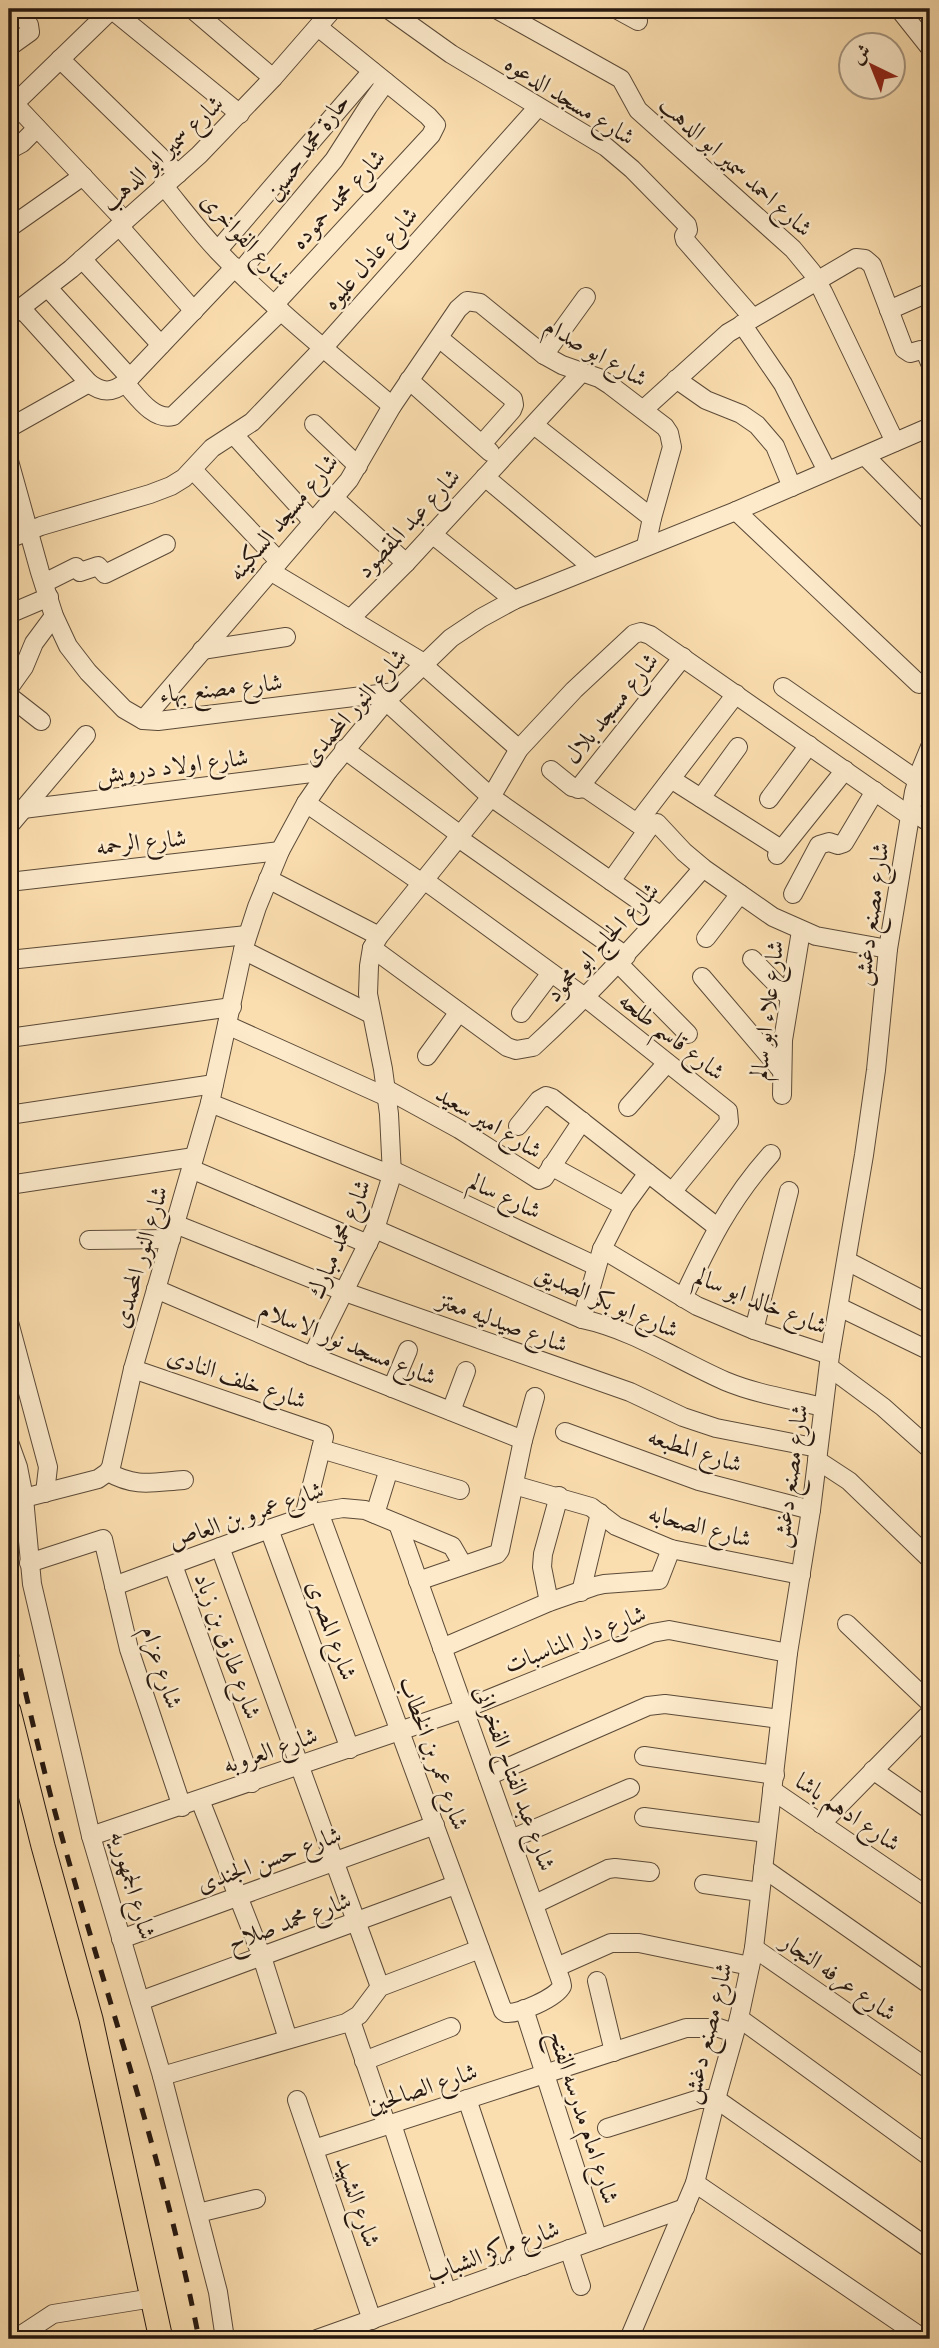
<svg xmlns="http://www.w3.org/2000/svg" width="939" height="2348" font-family="'IM FELL Great Primer',Amiri,serif">
<rect width="100%" height="100%" fill="#fbdeaf"/>
<filter id="stains"><feTurbulence type="fractalNoise" baseFrequency=".00286" numOctaves="4"/><feColorMatrix values="0 0 0 0 .2 0 0 0 0 .09 0 0 0 0 .02 0 0 0 .5 -.17"/></filter>
<radialGradient id="worn" r=".72"><stop offset=".6" stop-color="#630" stop-opacity="0"/><stop offset="1" stop-color="#630" stop-opacity=".3"/></radialGradient>
<g fill="none" stroke-linecap="round" stroke-linejoin="round">
<!-- minor casing -->
<g stroke="#5b4a38" stroke-width="20">
<g id="minor">
<polyline points="111,9 240,114"/>
<polyline points="192,9 273,78"/>
<polyline points="388,9 451,54 606,147 632,169 687,225 688,230 684,236 685,240 753,318"/>
<polyline points="496,9 621,79 638,110 793,249 812,272 823,292 895,442"/>
<polyline points="616,9 638,21"/>
<polyline points="899,9 930,48"/>
<polyline points="9,47 30,32 29,25 17,9"/>
<polyline points="60,59 178,174"/>
<polyline points="9,98 125,221"/>
<polyline points="14,104 112,9"/>
<polyline points="9,150 22,143 37,128"/>
<path d="M163 185C181 207 199 231 218 251 272 307 333 356 392 406"/>
<polyline points="119,226 194,311"/>
<polyline points="9,228 83,176"/>
<polyline points="218,250 372,71"/>
<polyline points="82,259 161,345"/>
<polyline points="240,272 334,160 368,107 386,82"/>
<polyline points="48,288 130,378"/>
<polyline points="274,305 431,135 436,125 428,116 318,27"/>
<path d="M21 308 89 383C102 393 112 393 125 383L235 267"/>
<polyline points="889,310 930,292"/>
<polyline points="9,317 71,269 199,155 273,78 333,9"/>
<polyline points="742,324 783,384 827,471"/>
<polyline points="439,338 513,399 514,405 512,410 482,444"/>
<polyline points="544,355 586,297"/>
<polyline points="676,379 706,400 741,414 757,425 775,446 792,487"/>
<polyline points="409,380 490,452"/>
<path d="M125 383C137 396 153 421 173 416L281 311"/>
<polyline points="644,409 728,333 856,258 865,259 872,265 904,349 910,353 921,350 925,351 930,363"/>
<polyline points="314,424 358,466"/>
<polyline points="534,425 652,518"/>
<polyline points="9,428 89,383"/>
<polyline points="234,435 313,522"/>
<polyline points="865,456 930,522"/>
<polyline points="9,461 40,572 54,616 68,646 88,672 124,709 143,720 158,721 395,692"/>
<polyline points="193,470 279,561"/>
<polyline points="485,477 592,567"/>
<polyline points="334,498 406,563"/>
<polyline points="736,511 919,684"/>
<polyline points="432,534 514,600"/>
<polyline points="9,539 41,526 150,494 171,486 184,478 212,448 252,422 323,348 538,107"/>
<polyline points="270,571 424,663"/>
<polyline points="44,583 76,567 80,572 98,566 105,574 166,544"/>
<polyline points="9,614 49,597"/>
<polyline points="350,619 406,563 582,372"/>
<polyline points="202,650 286,637"/>
<polyline points="422,664 519,749"/>
<polyline points="783,687 917,780"/>
<polyline points="9,688 24,667 34,643 54,616"/>
<polyline points="9,696 41,721"/>
<polyline points="386,701 491,797 661,916"/>
<polyline points="143,720 349,480 392,406 458,309 467,301 480,303 544,355 562,365 599,378 610,385 665,427 669,433 672,447 652,518 646,546"/>
<polyline points="344,749 459,834"/>
<polyline points="551,770 572,787 587,789 647,830"/>
<polyline points="671,779 781,849"/>
<polyline points="578,789 683,657"/>
<polyline points="701,798 738,747"/>
<polyline points="769,799 809,745"/>
<polyline points="306,803 422,883"/>
<polyline points="23,809 328,771"/>
<polyline points="911,811 930,823"/>
<polyline points="637,823 736,694"/>
<polyline points="9,826 86,735"/>
<polyline points="457,837 626,956"/>
<polyline points="777,855 845,770"/>
<polyline points="268,879 379,936"/>
<polyline points="424,880 586,998 728,1111 729,1122 672,1192"/>
<polyline points="611,881 651,825 657,823 684,852 703,868 773,917 816,936 888,949"/>
<polyline points="9,882 280,851"/>
<polyline points="793,894 819,845 829,842 838,845 844,843 875,791"/>
<polyline points="706,938 740,894"/>
<path d="M372 948 507 1047 516 1050 533 1047C595 990 648 932 703 868"/>
<polyline points="243,950 371,1014"/>
<polyline points="752,959 789,997"/>
<polyline points="9,960 247,935"/>
<polyline points="619,964 688,1034"/>
<polyline points="702,977 782,1071"/>
<polyline points="521,1013 551,973"/>
<polyline points="227,1025 387,1097"/>
<polyline points="9,1038 232,1007"/>
<polyline points="427,1056 459,1012"/>
<polyline points="386,1089 459,1129 539,1180 544,1178 582,1121"/>
<polyline points="782,1095 783,1040 801,931"/>
<polyline points="210,1103 392,1175"/>
<polyline points="628,1107 667,1063"/>
<polyline points="9,1115 214,1084"/>
<polyline points="518,1126 539,1100 546,1096 552,1098 717,1227"/>
<polyline points="551,1166 624,1206"/>
<polyline points="191,1169 368,1244"/>
<polyline points="392,1170 596,1266"/>
<polyline points="9,1185 194,1157"/>
<polyline points="175,1224 345,1292 630,1392 683,1417 716,1428 818,1448"/>
<path d="M375 1229 582 1319C634 1330 677 1360 725 1381 756 1394 790 1399 823 1407"/>
<polyline points="89,1240 171,1239"/>
<polyline points="602,1249 697,1306 754,1330 830,1355"/>
<polyline points="847,1261 930,1304"/>
<polyline points="156,1289 312,1356 523,1440"/>
<path d="M683 1298C709 1243 729 1201 771 1154"/>
<polyline points="839,1307 930,1351"/>
<polyline points="582,1319 602,1249 624,1206 648,1173"/>
<polyline points="9,1322 48,1467 45,1493"/>
<polyline points="754,1330 789,1191"/>
<polyline points="312,1356 375,1229 392,1175 389,1114 383,1069 368,994 369,966 372,948 379,936 491,797 519,749 574,690 634,634 641,632 650,635 910,816"/>
<polyline points="829,1367 883,1407 930,1449"/>
<polyline points="133,1369 323,1434 324,1437 304,1517"/>
<polyline points="392,1388 408,1350"/>
<polyline points="451,1411 466,1371"/>
<polyline points="565,1432 699,1481 811,1510"/>
<polyline points="9,1442 18,1467 24,1498 32,1584 91,1836 162,2076 218,2292 225,2339"/>
<polyline points="321,1449 460,1490"/>
<polyline points="817,1460 849,1481 930,1559"/>
<path d="M108 1472C136 1488 153 1482 184 1480"/>
<polyline points="514,1485 591,1507 616,1526 671,1549 801,1575"/>
<polyline points="24,1498 98,1479 108,1472 111,1467 133,1369 210,1103 243,950 257,907 280,851 306,803 328,771 386,701 451,638 481,618 514,600 736,511 930,427"/>
<path d="M319 1512 503 2011 506 2013C519 2014 556 1998 562 1986L561 1981 398 1524"/>
<polyline points="375,1514 389,1469"/>
<polyline points="269,1529 350,1749"/>
<polyline points="220,1547 380,1987"/>
<polyline points="29,1563 103,1539 129,1649 182,1807"/>
<polyline points="173,1565 252,1783"/>
<polyline points="418,1581 497,1554 500,1550 523,1440 535,1397"/>
<polyline points="114,1586 269,1529 319,1512 343,1508 365,1510 452,1546 463,1565"/>
<polyline points="581,1592 600,1513"/>
<polyline points="549,1602 542,1567 543,1554 559,1496"/>
<polyline points="847,1624 930,1703"/>
<polyline points="442,1648 549,1602 595,1586 604,1584 659,1580 671,1549"/>
<polyline points="644,1756 775,1775"/>
<polyline points="873,1770 930,1810"/>
<polyline points="488,1776 648,1706 665,1704 780,1719"/>
<polyline points="772,1790 930,1898"/>
<polyline points="200,1800 262,1957 288,2039"/>
<polyline points="644,1817 767,1833"/>
<polyline points="821,1824 930,1713"/>
<polyline points="91,1836 464,1709 652,1633 669,1630 788,1653"/>
<polyline points="511,1839 630,1788"/>
<polyline points="763,1868 930,1985"/>
<polyline points="704,1884 760,1892"/>
<polyline points="535,1904 608,1869 615,1868 650,1872"/>
<polyline points="121,1939 435,1825"/>
<polyline points="754,1948 930,2070"/>
<polyline points="557,1967 611,1943 639,1943 750,1966"/>
<polyline points="597,1981 614,2052"/>
<polyline points="140,2001 455,1885"/>
<polyline points="524,2009 598,2239"/>
<polyline points="739,2018 930,2157"/>
<polyline points="351,2021 387,2126"/>
<polyline points="364,2061 451,2027"/>
<polyline points="162,2076 346,2023 359,2015 380,1987 480,1949"/>
<polyline points="467,2099 523,2266"/>
<polyline points="297,2100 372,2320"/>
<polyline points="392,2124 447,2293"/>
<polyline points="607,2128 699,2099 716,2099 930,2249"/>
<polyline points="314,2149 686,2028 719,2028 734,2033"/>
<polyline points="695,2183 924,2339"/>
<polyline points="198,2213 256,2199"/>
<polyline points="569,2249 581,2286"/>
<polyline points="15,2339 53,2314 153,2298"/>
<polyline points="317,2339 685,2208"/>
<polyline points="629,2339 695,2183 716,2099 739,2018 754,1948 788,1653 811,1510 830,1355 864,1155 876,1070 888,949 914,792 921,769 930,747"/>
</g>
</g>
<!-- major casing -->
<g stroke="#261810" stroke-width="25">
<polyline id="major" points="9,1711 43,1846 91,2019 161,2339"/>
</g>
<!-- minor -->
<use href="#minor" stroke="#fceacb" stroke-width="18"/>
<!-- major -->
<use href="#major" stroke="#fbdeaf" stroke-width="23"/>
<!-- rail -->
<path stroke="#261810" stroke-width="5" stroke-dasharray="12 12" stroke-linecap="butt" d="M9 1622C24 1685 38 1749 55 1812 103 1988 164 2160 199 2339"/>
</g>
<g text-anchor="middle" dominant-baseline="central" stroke-width="5" stroke-linejoin="round" paint-order="stroke">
<!-- street labels -->
<g font-size="24" fill="#261810" stroke="#fceacb">
<text transform="translate(570 100) rotate(32)">شارع مسجد الدعوه</text>
<text transform="translate(307 147) rotate(-54)">حارة محمد حسين</text>
<text transform="translate(162 153) rotate(-43)">شارع سمير ابو الدهب</text>
<text transform="translate(736 166) rotate(42)">شارع احمد سمير ابو الدهب</text>
<text transform="translate(338 199) rotate(-47)">شارع محمد حموده</text>
<text transform="translate(246 239) rotate(47)">شارع الفواخرى</text>
<text transform="translate(370 258) rotate(-48)">شارع عادل عليوه</text>
<text transform="translate(596 352) rotate(30)">شارع ابو صدام</text>
<text transform="translate(283 517) rotate(-50)">شارع مسجد السكينه</text>
<text transform="translate(408 523) rotate(-47)">شارع عبد المقصود</text>
<text transform="translate(221 688) rotate(-6)">شارع مصنع بهاء</text>
<text transform="translate(354 707) rotate(-49)">شارع النور المحمدى</text>
<text transform="translate(611 708) rotate(-51)">شارع مسجد بلال</text>
<text transform="translate(172 766) rotate(-7)">شارع اولاد درويش</text>
<text transform="translate(141 842) rotate(-6)">شارع الرحمه</text>
<text transform="translate(871 914) rotate(-82)">شارع مصنع دغش</text>
<text transform="translate(602 942) rotate(-47)">شارع الحاج ابو محمود</text>
<text transform="translate(767 1010) rotate(-83)">شارع علاء ابو سالم</text>
<text transform="translate(672 1036) rotate(38)">شارع قاسم طلحه</text>
<text transform="translate(489 1122) rotate(31)">شارع امير سعيد</text>
<text transform="translate(505 1196) rotate(25)">شارع سالم</text>
<text transform="translate(339 1239) rotate(-67)">شارع محمد مبارك</text>
<text transform="translate(140 1257) rotate(-74)">شارع النور المحمدى</text>
<text transform="translate(607 1301) rotate(23)">شارع ابو بكر الصديق</text>
<text transform="translate(761 1301) rotate(22)">شارع خالد ابو سالم</text>
<text transform="translate(503 1322) rotate(20)">شارع صيدليه معتز</text>
<text transform="translate(348 1343) rotate(22)">شارع مسجد نور الاسلام</text>
<text transform="translate(237 1378) rotate(19)">شارع خلف النادى</text>
<text transform="translate(695 1450) rotate(18)">شارع المطبعه</text>
<text transform="translate(790 1476) rotate(-82)">شارع مصنع دغش</text>
<text transform="translate(246 1515) rotate(-19)">شارع عمرو بن العاص</text>
<text transform="translate(700 1526) rotate(15)">شارع الصحابه</text>
<text transform="translate(332 1630) rotate(70)">شارع المصرى</text>
<text transform="translate(575 1639) rotate(-21)">شارع دار المناسبات</text>
<text transform="translate(228 1646) rotate(70)">شارع طارق بن زياد</text>
<text transform="translate(162 1667) rotate(72)">شارع عزام</text>
<text transform="translate(270 1750) rotate(-19)">شارع العروبه</text>
<text transform="translate(434 1753) rotate(70)">شارع عمر بن الخطاب</text>
<text transform="translate(515 1778) rotate(70)">شارع عبد الفتاح الفخرانى</text>
<text transform="translate(848 1812) rotate(34)">شارع ادهم باشا</text>
<text transform="translate(269 1859) rotate(-20)">شارع حسن الجندى</text>
<text transform="translate(133 1885) rotate(74)">شارع الجمهوريه</text>
<text transform="translate(289 1921) rotate(-20)">شارع محمد صلاح</text>
<text transform="translate(839 1977) rotate(35)">شارع عرفه النجار</text>
<text transform="translate(707 2033) rotate(-76)">شارع مصنع دغش</text>
<text transform="translate(422 2088) rotate(-18)">شارع الصالحين</text>
<text transform="translate(584 2117) rotate(72)">شارع امام مدرسه الفتح</text>
<text transform="translate(358 2202) rotate(71)">شارع الشهيد</text>
<text transform="translate(493 2251) rotate(-20)">شارع مركز الشباب</text>
</g>
</g>
<!-- margin -->
<rect width="939" height="2348" fill="none" stroke="#fbdeaf" stroke-width="35"/>
<rect x="10" y="10" width="918" height="2327" fill="none" stroke="#261810" stroke-width="3.5"/>
<rect x="18" y="18" width="904" height="2313" fill="none" stroke="#261810" stroke-width="2"/>
<!-- north arrow -->
<g transform="translate(872 66) rotate(317)"><circle r="33" fill="#fceacb" stroke="#a69680" stroke-width="2"/>
<path d="M0-5L12 26L0 18L-12 26Z" fill="#8f2418"/>
<text y="-10" font-size="19" font-weight="bold" text-anchor="middle" fill="#261810">ش</text>
</g>
<rect width="100%" height="100%" filter="url(#stains)"/>
<rect width="100%" height="100%" fill="url(#worn)"/>
</svg>
